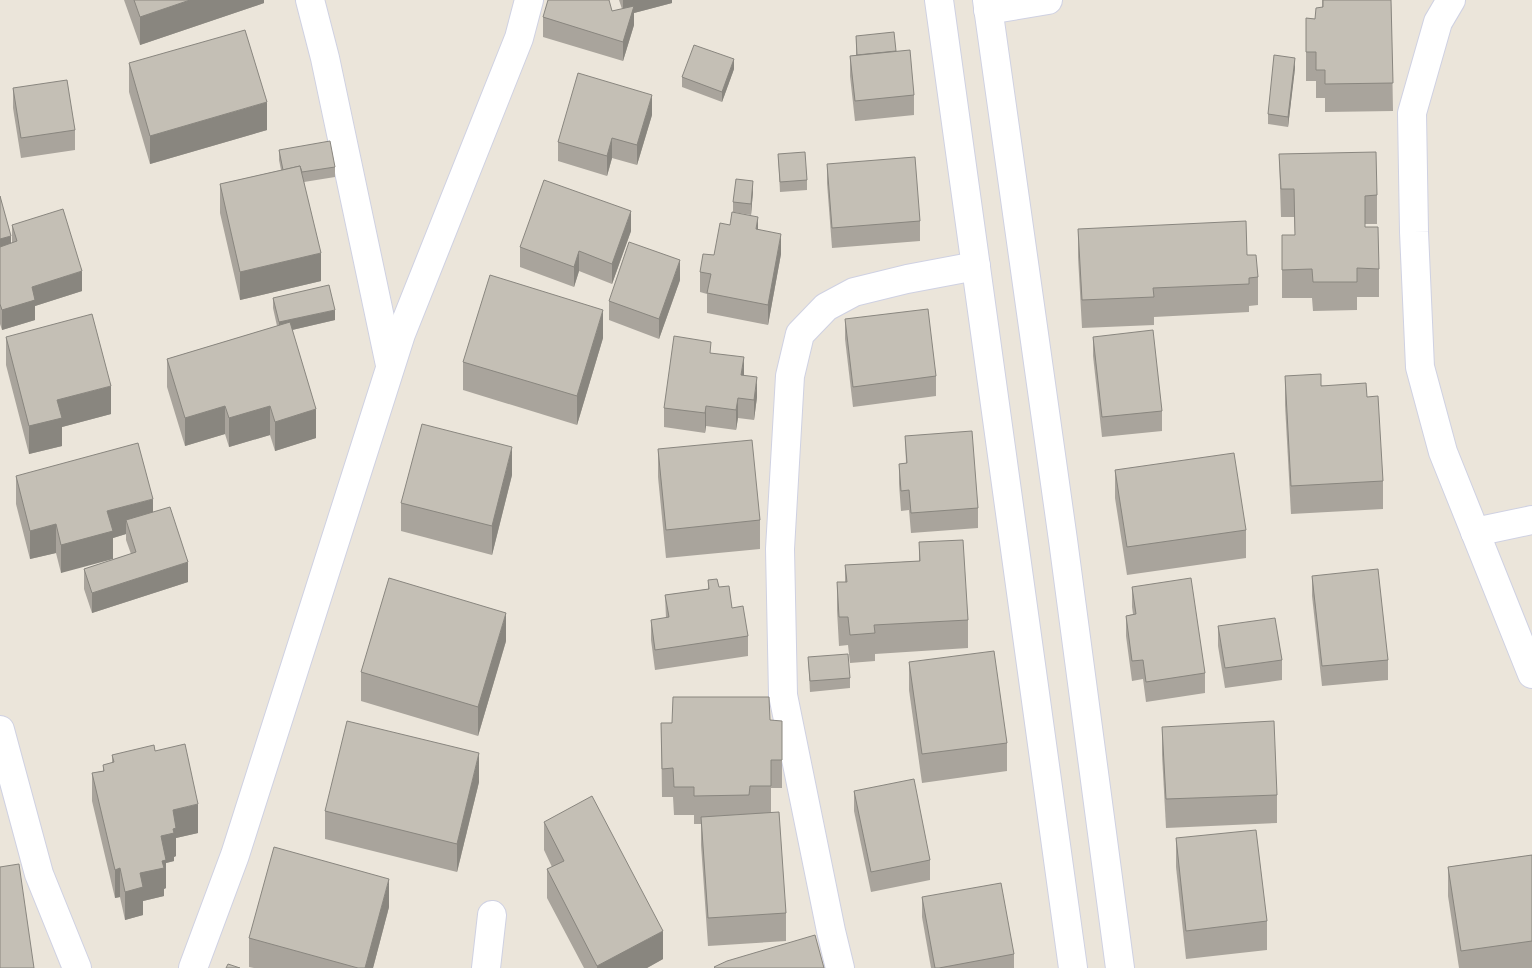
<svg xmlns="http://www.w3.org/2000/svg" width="1532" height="968" font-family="'Fira Sans',sans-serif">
<rect width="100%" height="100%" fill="#ebe5da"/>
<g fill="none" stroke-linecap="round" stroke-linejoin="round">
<!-- minor casing -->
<g stroke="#cfd1e2" stroke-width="30">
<g id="minor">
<polyline points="310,0 325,58 390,365"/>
<polyline points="939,0 1073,968"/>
<polyline points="987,0 1063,540 1120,968"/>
<polyline points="1451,0 1438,22 1412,113 1414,232 1420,367 1443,452 1532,674"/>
<polyline points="988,10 1048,0"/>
<polyline points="1475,532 1532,520"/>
<polyline points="0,730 39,874 77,968"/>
<polyline points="193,968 235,855 401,334 519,38 529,0"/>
<polyline points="486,968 492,915"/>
<polyline points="840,968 831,931 783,695 780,549 790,376 800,334 826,307 854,292 907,279 976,266"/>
</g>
</g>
<!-- minor -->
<use href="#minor" stroke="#fff" stroke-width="28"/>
</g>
<!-- wall -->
<g fill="#a9a49c">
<polygon points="124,0 264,0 264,3 140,45"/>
<polygon points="619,0 672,0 672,3 634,13 634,25 623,61 543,37 543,17 612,11 622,9"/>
<polygon points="1322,0 1391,0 1393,111 1325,112 1325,98 1316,98 1316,81 1306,81 1306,18 1315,19 1322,7"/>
<polygon points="856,36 896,51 914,95 914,115 855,121 850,76 850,56 856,55"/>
<polygon points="129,63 267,130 150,164 129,92"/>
<polygon points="1295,68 1288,127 1268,124 1268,114"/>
<polygon points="734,69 722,102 682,87 682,77"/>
<polygon points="13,88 75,130 75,150 21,158 13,108"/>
<polygon points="652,115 637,165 612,158 607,176 558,161 558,142"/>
<polygon points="279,150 335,167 335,177 304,182 321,281 240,300 220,213 220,184 281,170 279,160"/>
<polygon points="778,154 807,180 807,190 780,192"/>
<polygon points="1279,154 1377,195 1377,224 1365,224 1365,227 1379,269 1379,297 1357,297 1357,310 1313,311 1312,298 1282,298 1282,235 1295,235 1294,217 1281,217"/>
<polygon points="827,164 920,221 920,241 832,248 827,183"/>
<polygon points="753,191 751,215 733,212 733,202"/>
<polygon points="0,196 11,243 12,243 12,225 82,291 35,306 35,320 2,330 0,324"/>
<polygon points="1078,229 1247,255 1258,277 1258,305 1249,306 1249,312 1154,317 1154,325 1082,328 1078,257"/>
<polygon points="758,230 781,254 768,325 707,313 707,294 700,292 700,272 714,255"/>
<polygon points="631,231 612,284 579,271 574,287 520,267 520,247"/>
<polygon points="680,280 659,339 609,320 609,301"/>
<polygon points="273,298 335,320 292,330 316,438 275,451 270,435 229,447 225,434 185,446 167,387 167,359 277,326 273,308"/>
<polygon points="845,319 936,376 936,396 853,407 845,339"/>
<polygon points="6,337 111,414 62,427 62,446 29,454 6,365"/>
<polygon points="1093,337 1162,411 1162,431 1102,437 1093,356"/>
<polygon points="603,338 577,425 463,390 463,362"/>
<polygon points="711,353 744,375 757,397 754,420 738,418 736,430 706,426 705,433 664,427 664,408"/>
<polygon points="1285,376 1367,397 1383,481 1383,509 1291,514 1285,405"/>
<polygon points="905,436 978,508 978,528 911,533 909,510 901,511 899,484 899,464 906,463"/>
<polygon points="658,449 760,520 760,549 666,558 658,477"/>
<polygon points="1115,470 1246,530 1246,558 1127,575 1115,498"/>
<polygon points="512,475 492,555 401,531 401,503"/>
<polygon points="16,476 153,512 188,582 92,613 84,589 84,569 131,554 126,540 126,534 113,538 61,573 56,553 30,559 16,504"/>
<polygon points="919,542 968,620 968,648 875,654 875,661 850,663 848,645 839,646 837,610 837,582 845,582 845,565 919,561"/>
<polygon points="1312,576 1388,660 1388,680 1322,686 1312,596"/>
<polygon points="708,580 719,587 732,608 748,636 748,656 655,670 651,640 651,620 666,618 665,595 708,589"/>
<polygon points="1132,587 1205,673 1205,693 1146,702 1143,679 1132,681 1126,636 1126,616 1133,614 1132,607"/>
<polygon points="1218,626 1282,660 1282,680 1225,688 1218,646"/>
<polygon points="506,641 478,736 361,701 361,672"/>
<polygon points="808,657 850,678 850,688 810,692"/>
<polygon points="909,662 1007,743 1007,771 922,783 909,690"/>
<polygon points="782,721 782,788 771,788 771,812 786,913 786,941 708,946 701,845 701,824 694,824 694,815 674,815 673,797 662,797 661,723"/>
<polygon points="1162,727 1277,795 1277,823 1166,828 1162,755"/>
<polygon points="155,751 198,833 176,838 176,856 174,857 174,861 166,863 166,888 164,889 164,896 143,901 143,915 125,920 120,897 115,898 92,801 92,773 103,771 103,765 112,763 112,755"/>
<polygon points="479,782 457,872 325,839 325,811"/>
<polygon points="854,791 930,860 930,880 871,892 854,811"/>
<polygon points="544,822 663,959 647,968 584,968 547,898 547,869 552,867 544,850"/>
<polygon points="1176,838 1267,921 1267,950 1186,959 1176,867"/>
<polygon points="1532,855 1532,968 1459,968 1448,896 1448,867"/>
<polygon points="922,897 1014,954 1014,968 931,968 922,917"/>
<polygon points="389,907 373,968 254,968 249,967 249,938"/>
</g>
<!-- shaded-wall -->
<g fill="#89867f">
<polygon points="190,0 264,0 264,3 140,45 140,17"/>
<polygon points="623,0 672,0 672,3 634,13 634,25 623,61"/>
<polygon points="1295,58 1295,68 1288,127 1288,117"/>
<polygon points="734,59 734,69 722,102 722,92"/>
<polygon points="652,95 652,115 637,165 637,145"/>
<polygon points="267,102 267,130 150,164 150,136"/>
<polygon points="612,138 612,158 607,176 607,156"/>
<polygon points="753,181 753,191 751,215 751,204"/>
<polygon points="631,211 631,231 612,284 612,264"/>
<polygon points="758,217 758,237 756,229"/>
<polygon points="781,234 781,254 768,325 768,305"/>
<polygon points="11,236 11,255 0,259 0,239"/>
<polygon points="579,251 579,271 574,287 574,267"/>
<polygon points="321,253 321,281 240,300 240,272"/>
<polygon points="680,260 680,280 659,339 659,319"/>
<polygon points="82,271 82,291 35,306 35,320 2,330 2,310 32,287"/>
<polygon points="335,310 335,320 279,333 279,322"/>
<polygon points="603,310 603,338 577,425 577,396"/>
<polygon points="744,357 744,377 741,375"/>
<polygon points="757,377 757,397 754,420 754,400"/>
<polygon points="111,386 111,414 62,427 62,446 29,454 29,426 57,400"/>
<polygon points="738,398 738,418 736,430 736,410"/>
<polygon points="225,406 225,434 185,446 185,418"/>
<polygon points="270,406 270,435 229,447 229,418"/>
<polygon points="706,406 706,426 705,433 705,413"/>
<polygon points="316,409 316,438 275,451 275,422"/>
<polygon points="512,447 512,475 492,555 492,526"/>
<polygon points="153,499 153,527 126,520 126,534 113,538 113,559 61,573 61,545 107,511"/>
<polygon points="56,524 56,553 30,559 30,531"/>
<polygon points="188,562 188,582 92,613 92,593"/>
<polygon points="506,613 506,641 478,736 478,707"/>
<polygon points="479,753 479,782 457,872 457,844"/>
<polygon points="198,804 198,833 176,838 176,856 174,857 174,861 166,863 166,888 164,889 164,896 143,901 143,915 125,920 125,892 140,873 161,836 173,810"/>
<polygon points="120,868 120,897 115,898 115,870"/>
<polygon points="389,879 389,907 373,968 365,968"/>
<polygon points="663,931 663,959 647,968 597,968 597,966"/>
</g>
<!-- building -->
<g fill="#c4bfb5" stroke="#89867f">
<polygon points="134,0 190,0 140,17"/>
<polygon points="548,0 609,0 612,11 634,6 623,42 543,17"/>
<polygon points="1323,0 1391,0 1393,83 1325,84 1325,70 1316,70 1316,52 1306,52 1306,18 1315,19 1316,8 1323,7"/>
<polygon points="245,30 267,102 150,136 129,63"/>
<polygon points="894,32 896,51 857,55 856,36"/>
<polygon points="694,45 734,59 722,92 682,77"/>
<polygon points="910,50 914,95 855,101 850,56"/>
<polygon points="1274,55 1295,58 1288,117 1268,114"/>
<polygon points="578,73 652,95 637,145 612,138 607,156 558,142"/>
<polygon points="67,80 75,130 21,138 13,88"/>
<polygon points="330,141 335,167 302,172 300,166 283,170 279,150"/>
<polygon points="805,152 807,180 780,182 778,154"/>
<polygon points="1376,152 1377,195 1365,196 1365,227 1378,227 1379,269 1357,268 1357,282 1313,282 1312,269 1282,270 1282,235 1295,235 1294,189 1281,189 1279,154"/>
<polygon points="915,157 920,221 832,228 827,164"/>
<polygon points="300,166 321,253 240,272 220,184"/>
<polygon points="736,179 753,181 751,204 733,202"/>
<polygon points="544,180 631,211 612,264 579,251 574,267 520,247"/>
<polygon points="0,196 11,236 0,239"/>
<polygon points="63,209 82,271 32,287 35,300 2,310 0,304 0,247 17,241 12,225"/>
<polygon points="732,212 758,217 756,229 781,234 768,305 707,293 711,274 700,272 703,254 714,255 720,223 730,225"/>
<polygon points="1246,221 1247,255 1256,255 1258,277 1249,278 1249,284 1153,288 1154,297 1082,300 1078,229"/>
<polygon points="629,242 680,260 659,319 609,301"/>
<polygon points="490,275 603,310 577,396 463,362"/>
<polygon points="329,285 335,310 279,322 273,298"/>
<polygon points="928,309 936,376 853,387 845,319"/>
<polygon points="92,314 111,386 57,400 62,418 29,426 6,337"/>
<polygon points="290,322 316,409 275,422 270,406 229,418 225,406 185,418 167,359"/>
<polygon points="1153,330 1162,411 1102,417 1093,337"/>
<polygon points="674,336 711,342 710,353 744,357 741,375 757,377 754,400 738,398 736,410 706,406 705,413 664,408"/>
<polygon points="1321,374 1321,386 1366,383 1367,397 1378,396 1383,481 1291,486 1285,376"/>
<polygon points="422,424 512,447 492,526 401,503"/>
<polygon points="972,431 978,508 911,513 909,490 901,491 899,464 907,463 905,436"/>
<polygon points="752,440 760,520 666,530 658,449"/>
<polygon points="138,443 153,499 107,511 113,531 61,545 56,524 30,531 16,476"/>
<polygon points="1234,453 1246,530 1127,547 1115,470"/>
<polygon points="170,507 188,562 92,593 84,569 136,552 126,520"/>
<polygon points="963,540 968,620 874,625 875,633 850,635 848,617 839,617 837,582 847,582 845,565 920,561 919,542"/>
<polygon points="1378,569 1388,660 1322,666 1312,576"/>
<polygon points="389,578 506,613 478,707 361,672"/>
<polygon points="1191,578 1205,673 1146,682 1143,660 1132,661 1126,616 1136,614 1132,587"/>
<polygon points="717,579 719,587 729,586 732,608 743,606 748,636 655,650 651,620 669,617 665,595 709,589 708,580"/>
<polygon points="1275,618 1282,660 1225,668 1218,626"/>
<polygon points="994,651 1007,743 922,754 909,662"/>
<polygon points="848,654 850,678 810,681 808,657"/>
<polygon points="673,697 769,697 770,720 782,721 782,760 771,760 771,786 750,786 749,795 694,796 694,787 674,787 673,768 662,769 661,723 672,723"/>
<polygon points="347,721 479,753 457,844 325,811"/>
<polygon points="1274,721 1277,795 1166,799 1162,727"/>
<polygon points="185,744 198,804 173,810 176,828 173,829 174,833 161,836 166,860 162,861 164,868 140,873 143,887 125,892 120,868 115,870 92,773 104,771 103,765 114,762 112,755 154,745 155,751"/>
<polygon points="914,779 930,860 871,872 854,791"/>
<polygon points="592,796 663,931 597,966 547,869 564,861 544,822"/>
<polygon points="779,812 786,913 708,918 701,817"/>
<polygon points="1256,830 1267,921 1186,931 1176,838"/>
<polygon points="274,847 389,879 365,968 358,968 249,938"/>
<polygon points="1532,855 1532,941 1461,951 1448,867"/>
<polygon points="19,864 34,968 0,968 0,867"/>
<polygon points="1001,883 1014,954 939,968 935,968 922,897"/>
<polygon points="815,935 824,968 715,968 714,967 727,961"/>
<polygon points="228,964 240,968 226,968"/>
</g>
</svg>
